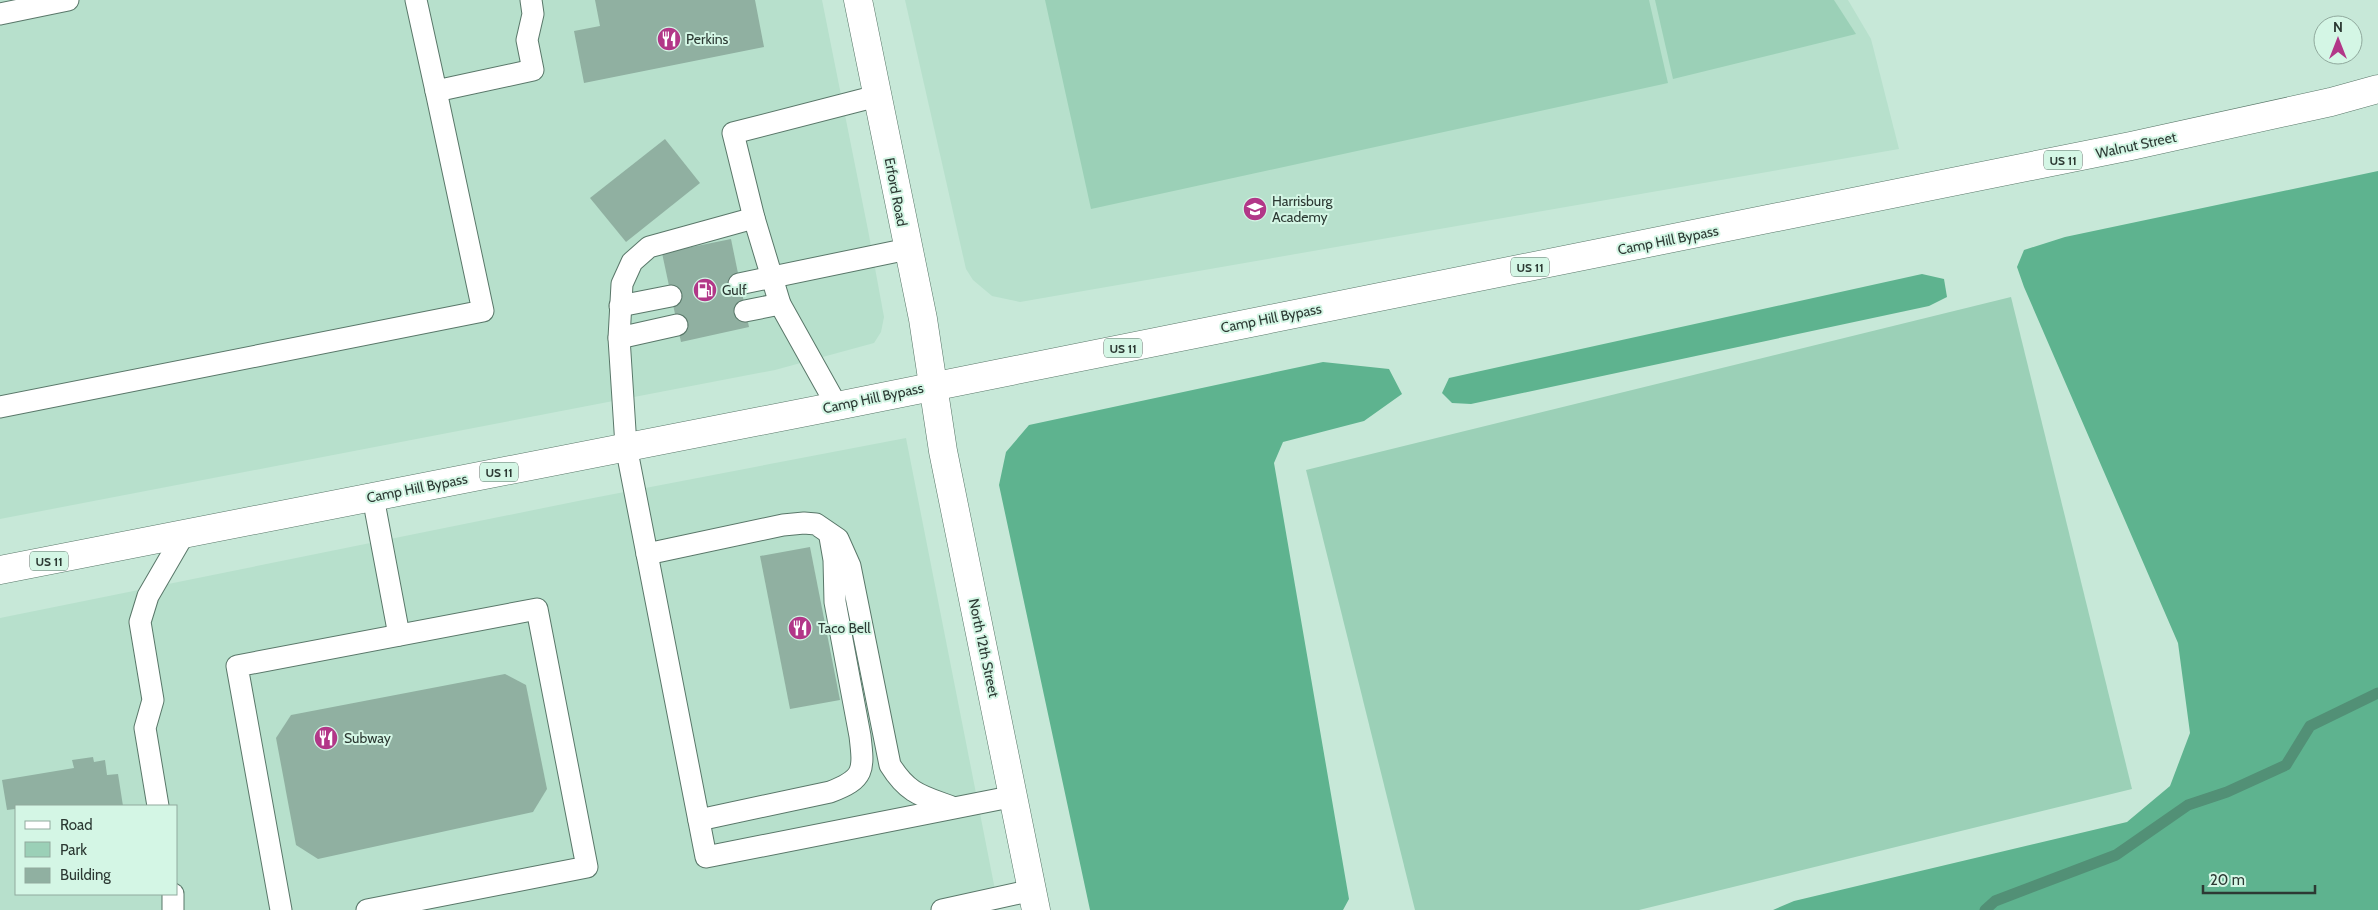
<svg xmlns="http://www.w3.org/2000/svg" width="2378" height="910" font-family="Cabin,sans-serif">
<rect width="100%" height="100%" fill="#c7e8d8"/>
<!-- built -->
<g fill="#b7e0cc" fill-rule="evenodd">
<polygon points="0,0 822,0 868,230 884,317 881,332 874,343 775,370 0,519"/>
<polygon points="905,0 1848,0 1871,39 1899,149 1020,302 992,296 973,280 966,269"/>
<path d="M906 438 999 910H0V618L588 499ZM16 806H176V894H16Z"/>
</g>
<!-- green -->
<g fill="#9bd0b7">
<polygon points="1045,0 1649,0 1668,83 1091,209"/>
<polygon points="1655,0 1834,0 1856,34 1673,79"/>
<polygon points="2011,297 2132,789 1639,910 1415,910 1306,470"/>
</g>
<!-- forest -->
<g fill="#5eb38f">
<polygon points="2378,171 2378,910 1773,910 1794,901 2127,822 2170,786 2190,733 2178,643 2024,287 2017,267 2024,250 2065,237"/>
<polygon points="1922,274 1944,279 1947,297 1929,306 1471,404 1452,403 1442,393 1449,378"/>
<polygon points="1323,362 1389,369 1402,394 1364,421 1283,442 1274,463 1349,899 1343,910 1090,910 999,485 1006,452 1029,425"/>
</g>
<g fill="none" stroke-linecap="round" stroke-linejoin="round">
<!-- stream -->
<polyline stroke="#529076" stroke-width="11" points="1985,910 1995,901 2116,855 2188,805 2227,792 2286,765 2310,726 2378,693"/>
</g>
<!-- building -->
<g fill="#90b0a1">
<polygon points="595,0 755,0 764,47 584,83 574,31 600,26"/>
<polygon points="665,139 700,183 626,242 590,198"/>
<polygon points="731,239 749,327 681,342 662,253"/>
<polygon points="810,547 840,700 790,709 760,556"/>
<polygon points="505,674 526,685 547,789 533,812 318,859 296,845 276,738 291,715"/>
<polygon points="93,757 94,762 105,760 107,775 118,774 123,806 16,806 15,813 15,809 7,810 2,780 74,768 72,760"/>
</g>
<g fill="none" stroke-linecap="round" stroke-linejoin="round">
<!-- lane casing -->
<g stroke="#597769" stroke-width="23">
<g id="lane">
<polyline points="416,0 436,91 533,70 527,40 533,14 531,0"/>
<polyline points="0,14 68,0"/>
<polyline points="754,218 649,247 632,262 622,284 619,338 626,446 706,857 1015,796"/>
<polyline points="739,284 908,249"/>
<polyline points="620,306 671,296"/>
<polyline points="745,311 780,304"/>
<polyline points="619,338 677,325"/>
<polyline points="837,406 780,304 754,218 733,133 877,96"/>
<polyline points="0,407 483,311 436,91"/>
<polyline points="373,497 399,635"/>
<path d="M647 554 783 525 804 523 816 524 838 539 850 566 890 765C908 794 922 796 952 807"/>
<polyline points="158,806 145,728 153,700 140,622 148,596 184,534"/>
<path d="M699 820 830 792C865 779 864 770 860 736L835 602 834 560 830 537"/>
<polyline points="173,910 173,894"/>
<polyline points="281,910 237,666 537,609 587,867 367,910"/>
<polyline points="942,910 1033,890"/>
</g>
</g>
<!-- secondary casing -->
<g stroke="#597769" stroke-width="29">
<polyline id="secondary" points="858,0 923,319 943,451 1036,910"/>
</g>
<!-- primary casing -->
<g stroke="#597769" stroke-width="29">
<polyline id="primary" points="0,570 837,406 2131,146 2331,102 2378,89"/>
</g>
<!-- lane -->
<use href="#lane" stroke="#fff" stroke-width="21"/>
<!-- secondary -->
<use href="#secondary" stroke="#fff" stroke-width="28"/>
<!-- primary -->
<use href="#primary" stroke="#fff" stroke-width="28"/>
</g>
<!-- icons -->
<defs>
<g id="restaurant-disc" transform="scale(1.25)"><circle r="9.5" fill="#b23788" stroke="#d4f6e5"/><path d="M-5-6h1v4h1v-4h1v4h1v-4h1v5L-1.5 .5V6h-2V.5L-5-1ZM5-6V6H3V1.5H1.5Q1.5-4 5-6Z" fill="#fff"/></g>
<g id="school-disc" transform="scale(1.25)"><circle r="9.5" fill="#b23788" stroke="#d4f6e5"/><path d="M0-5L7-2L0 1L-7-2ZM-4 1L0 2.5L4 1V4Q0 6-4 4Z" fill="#fff"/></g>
<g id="fuel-disc" transform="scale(1.25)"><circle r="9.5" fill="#b23788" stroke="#d4f6e5"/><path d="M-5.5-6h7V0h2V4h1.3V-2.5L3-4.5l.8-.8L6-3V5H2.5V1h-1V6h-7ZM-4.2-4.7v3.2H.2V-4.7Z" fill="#fff"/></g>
</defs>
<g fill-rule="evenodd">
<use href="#restaurant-disc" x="669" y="39"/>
<use href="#school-disc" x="1255" y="209"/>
<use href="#fuel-disc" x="705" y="290"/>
<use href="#restaurant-disc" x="800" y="628"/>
<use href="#restaurant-disc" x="326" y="738"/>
</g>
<g text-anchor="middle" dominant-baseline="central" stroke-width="4" stroke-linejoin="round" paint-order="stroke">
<!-- shield labels -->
<g fill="#d4f6e5" stroke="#5e7268" stroke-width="1">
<rect x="2044" y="150.5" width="38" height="19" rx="4"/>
<rect x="1511" y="257.5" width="38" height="19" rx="4"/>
<rect x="1104" y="338.5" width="38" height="19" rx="4"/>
<rect x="480" y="462.5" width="38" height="19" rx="4"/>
<rect x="30" y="551.5" width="38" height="19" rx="4"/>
</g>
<g font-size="12" font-weight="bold" fill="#2c3933">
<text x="2063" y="160">US 11</text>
<text x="1530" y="267">US 11</text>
<text x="1123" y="348">US 11</text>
<text x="499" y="472">US 11</text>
<text x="49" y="561">US 11</text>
</g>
<!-- poi labels -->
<g font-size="14" fill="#2c3933" stroke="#d4f6e5" text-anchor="start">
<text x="686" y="39">Perkins</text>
<text x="1272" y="201">Harrisburg<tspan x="1272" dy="16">Academy</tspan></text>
<text x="722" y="290">Gulf</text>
<text x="818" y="628">Taco Bell</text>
<text x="344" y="738">Subway</text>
</g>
<!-- street labels -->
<g font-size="14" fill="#2c3933" stroke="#d4f6e5">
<text transform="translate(2136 145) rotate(-12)">Walnut Street</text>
<text transform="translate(896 192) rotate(79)">Erford Road</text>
<text transform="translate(1668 240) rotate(-11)">Camp Hill Bypass</text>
<text transform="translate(1271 318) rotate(-11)">Camp Hill Bypass</text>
<text transform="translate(873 398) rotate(-12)">Camp Hill Bypass</text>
<text transform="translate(417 488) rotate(-11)">Camp Hill Bypass</text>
<text transform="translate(984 648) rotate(78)">North 12th Street</text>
</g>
</g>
<!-- legend -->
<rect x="15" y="805" width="162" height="90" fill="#d4f6e5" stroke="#91aa9e"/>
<rect x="25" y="821" width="25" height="8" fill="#ffffff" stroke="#91aa9e"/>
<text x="60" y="830" font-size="15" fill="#2c3933">Road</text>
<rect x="25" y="842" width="25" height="15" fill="#9bd0b7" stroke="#91aa9e"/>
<text x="60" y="855" font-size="15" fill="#2c3933">Park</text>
<rect x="25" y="868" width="25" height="15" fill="#90b0a1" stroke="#91aa9e"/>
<text x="60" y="880" font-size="15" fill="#2c3933">Building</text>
<!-- north arrow -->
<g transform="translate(2338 40)"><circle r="24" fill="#d4f6e5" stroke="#91aa9e"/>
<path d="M0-4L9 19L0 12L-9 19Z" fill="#b23788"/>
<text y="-8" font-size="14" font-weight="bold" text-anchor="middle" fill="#2c3933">N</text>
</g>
<!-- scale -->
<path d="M2203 885v8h112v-8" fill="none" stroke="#2c3933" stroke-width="2.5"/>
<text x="2210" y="885" font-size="15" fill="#2c3933" stroke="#d4f6e5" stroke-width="4" paint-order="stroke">20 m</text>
</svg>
